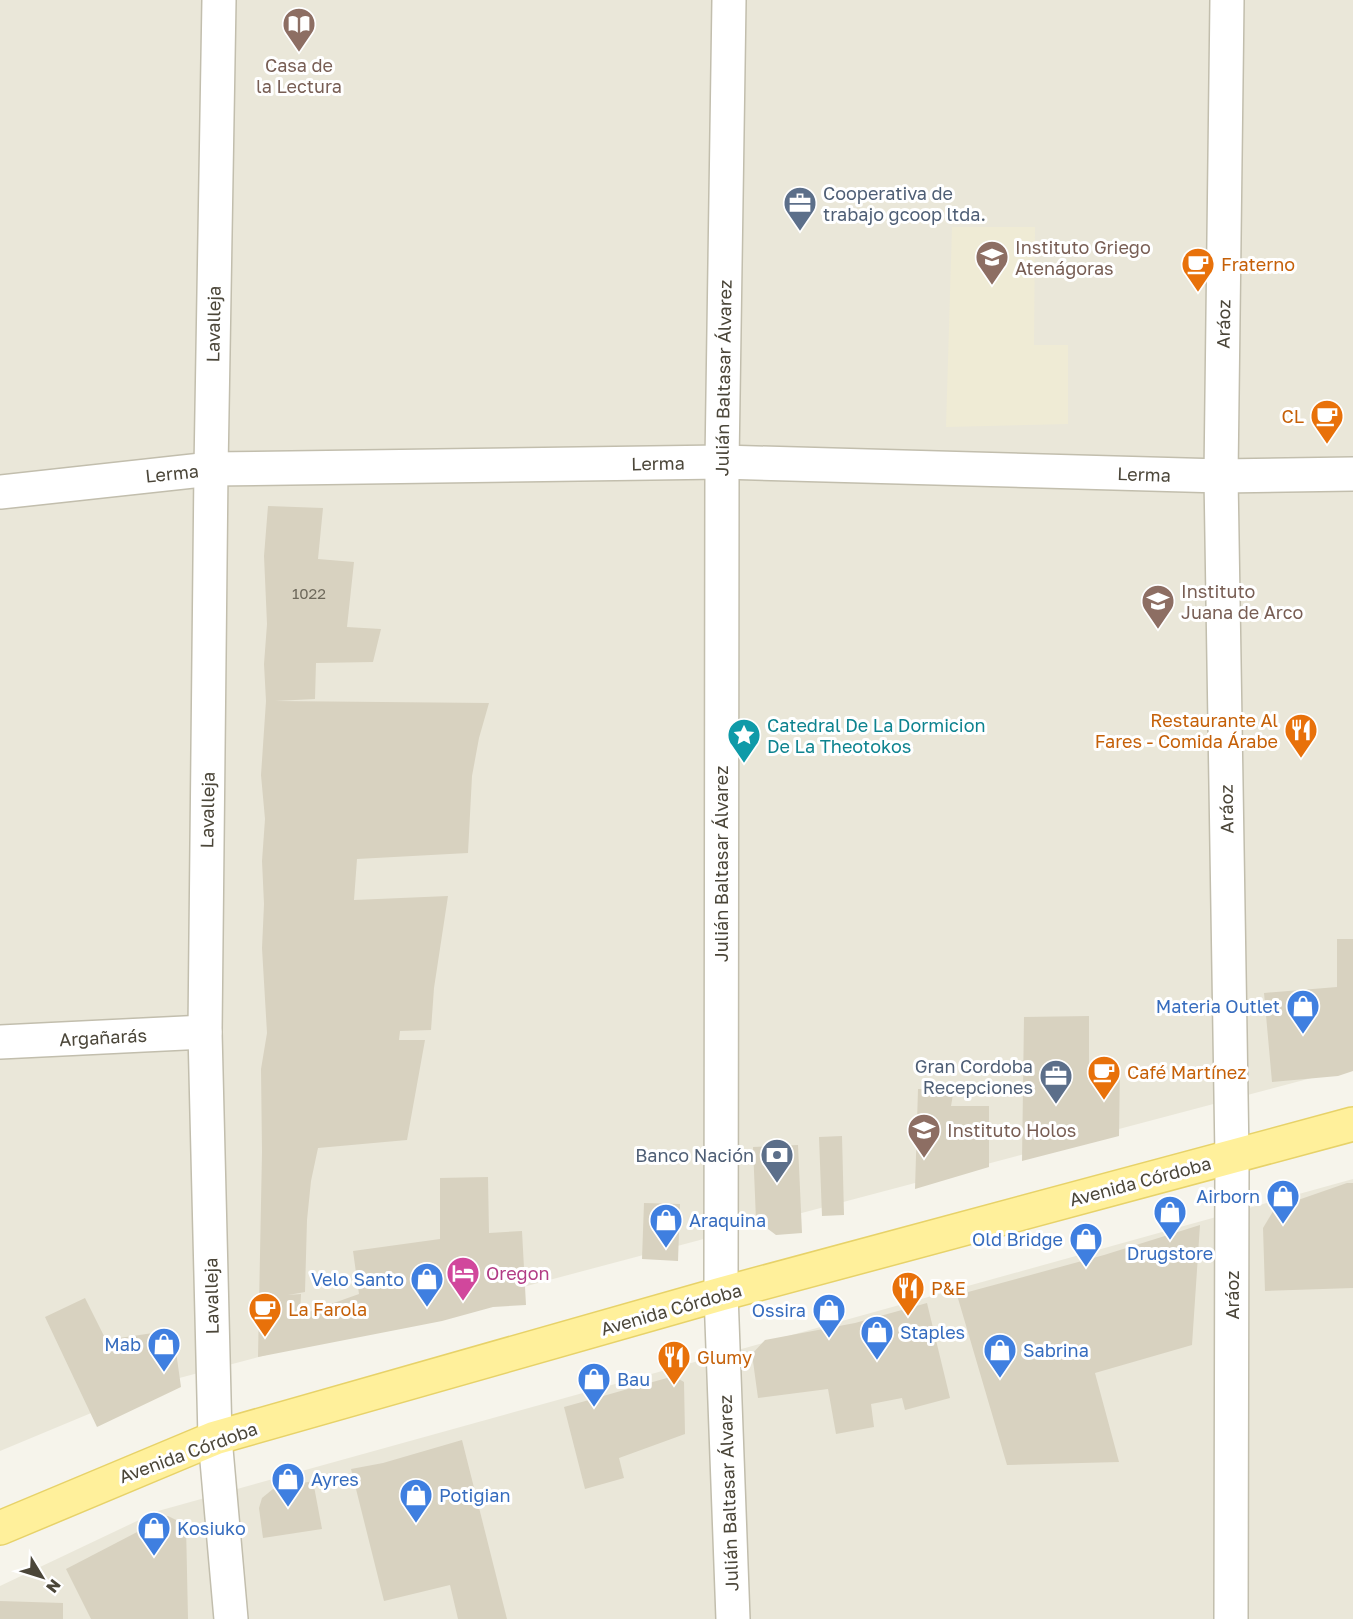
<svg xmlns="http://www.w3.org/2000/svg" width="1353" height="1619" font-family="'Golos Text',sans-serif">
<rect width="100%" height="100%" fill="#f6f4eb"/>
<!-- residential -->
<g fill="#eae7d9">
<polygon points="0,0 1353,0 1353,1067 168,1381 0,1451"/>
<polygon points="1353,1179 1353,1619 0,1619 0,1586 158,1511"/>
</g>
<!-- education -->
<polygon fill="#efebd5" points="952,227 1035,227 1034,345 1068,345 1068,424 946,427"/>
<!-- building -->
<g fill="#d8d2c0">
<polygon points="268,506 323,508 318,559 354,562 347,627 381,629 373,662 316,663 315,699 275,701 489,703 479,738 472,776 468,853 357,859 354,900 448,896 434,988 431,1030 400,1031 399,1040 425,1040 407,1140 318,1148 311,1181 307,1220 305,1292 288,1295 301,1294 300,1315 359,1294 353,1251 440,1239 440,1178 488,1177 489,1233 522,1231 526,1305 493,1307 442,1321 258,1357 262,1152 261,1069 267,1033 262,948 264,904 262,861 265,819 261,775 266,701 264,664 267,624 264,556"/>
<polygon points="1337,939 1353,939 1353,1071 1338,1076 1272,1082 1264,993 1337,987"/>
<polygon points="1089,1016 1089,1065 1120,1064 1119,1136 1022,1161 1024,1017"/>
<polygon points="918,1089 954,1089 951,1106 989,1106 989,1167 915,1189"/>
<polygon points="842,1136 844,1215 822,1216 819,1137"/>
<polygon points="798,1145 802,1233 776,1235 756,1220 753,1147"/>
<polygon points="1347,1183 1353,1183 1353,1288 1265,1291 1263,1228 1275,1208"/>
<polygon points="644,1203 680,1204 678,1261 642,1259"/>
<polygon points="1200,1225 1192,1345 1095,1373 1119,1462 1007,1465 957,1295 1104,1255"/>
<polygon points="85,1298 106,1340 173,1330 181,1387 97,1427 45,1317"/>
<polygon points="927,1303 950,1398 905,1410 902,1398 871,1404 874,1427 836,1434 828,1389 758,1398 752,1354 765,1340 855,1323"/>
<polygon points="674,1376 684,1382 685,1434 619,1458 624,1478 585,1489 564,1407"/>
<polygon points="462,1440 507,1619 458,1619 450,1585 384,1601 351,1469 383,1463"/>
<polygon points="313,1481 322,1529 263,1538 259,1508 262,1498 273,1489"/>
<polygon points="168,1516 186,1525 188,1619 91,1619 66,1569"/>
<polygon points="0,1601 63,1603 63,1619 0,1619"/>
</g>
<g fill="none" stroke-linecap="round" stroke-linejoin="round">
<!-- minor casing -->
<g stroke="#c2bead" stroke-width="36">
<g id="minor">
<polyline points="219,0 211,469 205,1032 215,1438 231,1619"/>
<polyline points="729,0 722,462 721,1294 733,1619"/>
<polyline points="1227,0 1221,476 1232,1157 1231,1619"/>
<polyline points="0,492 211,469 722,462 1221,476 1353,474"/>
<polyline points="0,1042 205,1032"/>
</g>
</g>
<!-- major casing -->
<g stroke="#e7d269" stroke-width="36">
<polyline id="major" points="0,1528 215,1438 721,1294 1353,1124"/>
</g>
<!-- minor -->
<use href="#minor" stroke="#fff" stroke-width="33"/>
<!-- major -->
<use href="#major" stroke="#fff09b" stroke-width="33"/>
</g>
<!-- icons -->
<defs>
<g id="library-pin" transform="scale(1.725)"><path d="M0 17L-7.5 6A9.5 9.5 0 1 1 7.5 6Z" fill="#8d6e63" stroke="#fff"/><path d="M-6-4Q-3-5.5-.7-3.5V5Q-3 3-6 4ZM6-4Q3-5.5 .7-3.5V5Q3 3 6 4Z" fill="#fff"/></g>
<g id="office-pin" transform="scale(1.725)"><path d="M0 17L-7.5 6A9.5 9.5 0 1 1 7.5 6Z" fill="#5c6f8a" stroke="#fff"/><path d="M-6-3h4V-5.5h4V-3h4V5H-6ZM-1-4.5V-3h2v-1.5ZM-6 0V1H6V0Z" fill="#fff"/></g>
<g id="school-pin" transform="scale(1.725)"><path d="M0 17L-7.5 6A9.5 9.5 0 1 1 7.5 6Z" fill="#8d6e63" stroke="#fff"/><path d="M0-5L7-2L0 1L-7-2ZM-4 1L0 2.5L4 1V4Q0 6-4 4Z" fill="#fff"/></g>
<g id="cafe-pin" transform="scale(1.725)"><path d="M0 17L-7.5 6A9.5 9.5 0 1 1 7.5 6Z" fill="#e8710a" stroke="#fff"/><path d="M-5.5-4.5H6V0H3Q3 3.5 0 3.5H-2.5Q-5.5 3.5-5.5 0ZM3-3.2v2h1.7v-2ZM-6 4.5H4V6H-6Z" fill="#fff"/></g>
<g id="restaurant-pin" transform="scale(1.725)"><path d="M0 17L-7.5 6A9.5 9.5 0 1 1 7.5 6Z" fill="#e8710a" stroke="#fff"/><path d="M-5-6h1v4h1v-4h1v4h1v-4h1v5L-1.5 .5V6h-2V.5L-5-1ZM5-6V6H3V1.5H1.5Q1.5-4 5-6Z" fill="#fff"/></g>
<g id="sight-pin" transform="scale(1.725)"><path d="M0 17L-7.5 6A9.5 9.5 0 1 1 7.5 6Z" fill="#0f9aa8" stroke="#fff"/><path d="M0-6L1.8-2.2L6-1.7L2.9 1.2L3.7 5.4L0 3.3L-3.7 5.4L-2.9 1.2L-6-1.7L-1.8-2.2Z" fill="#fff"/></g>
<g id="shop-pin" transform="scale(1.725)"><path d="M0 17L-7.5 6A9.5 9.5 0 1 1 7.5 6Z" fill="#3f7fe0" stroke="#fff"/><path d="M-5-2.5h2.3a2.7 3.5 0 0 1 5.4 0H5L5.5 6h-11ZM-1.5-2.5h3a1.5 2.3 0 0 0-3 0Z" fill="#fff"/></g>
<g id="university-pin" transform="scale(1.725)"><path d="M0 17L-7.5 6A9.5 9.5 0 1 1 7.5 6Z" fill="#8d6e63" stroke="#fff"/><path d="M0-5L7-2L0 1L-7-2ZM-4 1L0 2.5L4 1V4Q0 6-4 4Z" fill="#fff"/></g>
<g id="bank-pin" transform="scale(1.725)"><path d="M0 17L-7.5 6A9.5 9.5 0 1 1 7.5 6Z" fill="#5c6f8a" stroke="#fff"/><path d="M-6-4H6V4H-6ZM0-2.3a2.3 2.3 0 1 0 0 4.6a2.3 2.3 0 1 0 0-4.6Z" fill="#fff"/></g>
<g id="hotel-pin" transform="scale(1.725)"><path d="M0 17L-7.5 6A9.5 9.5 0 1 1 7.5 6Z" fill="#d1479c" stroke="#fff"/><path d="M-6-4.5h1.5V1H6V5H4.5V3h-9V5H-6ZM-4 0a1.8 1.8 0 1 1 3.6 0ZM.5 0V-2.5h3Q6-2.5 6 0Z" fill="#fff"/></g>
</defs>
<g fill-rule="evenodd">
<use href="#library-pin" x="299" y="24"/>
<use href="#office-pin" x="800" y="203"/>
<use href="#school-pin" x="992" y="257"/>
<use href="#cafe-pin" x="1198" y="264"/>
<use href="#cafe-pin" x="1327" y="416"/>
<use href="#school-pin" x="1158" y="601"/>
<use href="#restaurant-pin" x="1301" y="730"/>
<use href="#sight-pin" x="744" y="735"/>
<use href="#shop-pin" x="1303" y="1006"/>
<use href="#cafe-pin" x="1104" y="1072"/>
<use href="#office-pin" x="1056" y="1076"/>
<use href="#university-pin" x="924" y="1130"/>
<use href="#bank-pin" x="777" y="1155"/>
<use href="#shop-pin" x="1283" y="1196"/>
<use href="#shop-pin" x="1170" y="1212"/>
<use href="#shop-pin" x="666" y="1220"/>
<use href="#shop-pin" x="1086" y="1239"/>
<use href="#hotel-pin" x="463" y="1273"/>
<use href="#shop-pin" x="427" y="1279"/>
<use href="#restaurant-pin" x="908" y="1288"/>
<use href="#cafe-pin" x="265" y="1309"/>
<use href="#shop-pin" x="829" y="1310"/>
<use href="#shop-pin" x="877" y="1332"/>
<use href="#shop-pin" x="164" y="1344"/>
<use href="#shop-pin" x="1000" y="1350"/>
<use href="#restaurant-pin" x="674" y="1357"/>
<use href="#shop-pin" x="594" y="1379"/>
<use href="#shop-pin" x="288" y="1479"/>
<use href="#shop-pin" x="416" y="1495"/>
<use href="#shop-pin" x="154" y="1528"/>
</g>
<g text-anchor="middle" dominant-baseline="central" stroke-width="6" stroke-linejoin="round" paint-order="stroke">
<!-- number labels -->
<g font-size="15" fill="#6e695b">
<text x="309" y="593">1022</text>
</g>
<!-- education labels -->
<g font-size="18" fill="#785e54" stroke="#fff" text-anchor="start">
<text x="299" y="65" text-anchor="middle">Casa de<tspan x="299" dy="21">la Lectura</tspan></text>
<text x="1015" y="247">Instituto Griego<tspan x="1015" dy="21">Atenágoras</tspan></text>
<text x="1181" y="591">Instituto<tspan x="1181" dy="21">Juana de Arco</tspan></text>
<text x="947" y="1130">Instituto Holos</text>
</g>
<!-- service labels -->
<g font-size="18" fill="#4e5e75" stroke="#fff" text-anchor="end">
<text x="823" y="193" text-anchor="start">Cooperativa de<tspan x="823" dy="21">trabajo gcoop ltda.</tspan></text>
<text x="1033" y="1066">Gran Cordoba<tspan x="1033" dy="21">Recepciones</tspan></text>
<text x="754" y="1155">Banco Nación</text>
</g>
<!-- food labels -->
<g font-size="18" fill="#c56008" stroke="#fff" text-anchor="start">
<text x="1221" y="264">Fraterno</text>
<text x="1304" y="416" text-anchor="end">CL</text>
<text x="1278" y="720" text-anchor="end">Restaurante Al<tspan x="1278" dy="21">Fares - Comida Árabe</tspan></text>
<text x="1127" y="1072">Café Martínez</text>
<text x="931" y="1288">P&amp;E</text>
<text x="288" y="1309">La Farola</text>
<text x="697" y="1357">Glumy</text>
</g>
<!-- street labels -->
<g font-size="18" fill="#4b4639" stroke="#fff">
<text transform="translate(213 324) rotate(-89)">Lavalleja</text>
<text transform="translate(1223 324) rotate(-89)">Aráoz</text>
<text transform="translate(723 378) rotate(-89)">Julián Baltasar Álvarez</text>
<text transform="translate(658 463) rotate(-1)">Lerma</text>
<text transform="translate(172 473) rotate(-6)">Lerma</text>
<text transform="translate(1144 474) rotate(2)">Lerma</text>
<text transform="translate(1226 809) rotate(-91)">Aráoz</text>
<text transform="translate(207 810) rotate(-89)">Lavalleja</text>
<text transform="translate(721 864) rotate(-90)">Julián Baltasar Álvarez</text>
<text transform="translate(103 1037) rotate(-3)">Argañarás</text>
<text transform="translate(1140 1181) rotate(-15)">Avenida Córdoba</text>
<text transform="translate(1232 1295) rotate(-90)">Aráoz</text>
<text transform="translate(211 1296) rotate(-91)">Lavalleja</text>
<text transform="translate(671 1309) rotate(-16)">Avenida Córdoba</text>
<text transform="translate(188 1452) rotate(-20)">Avenida Córdoba</text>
<text transform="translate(728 1493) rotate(-92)">Julián Baltasar Álvarez</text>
</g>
<!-- culture labels -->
<g font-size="18" fill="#0d838f" stroke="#fff" text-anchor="start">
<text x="767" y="725">Catedral De La Dormicion<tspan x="767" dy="21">De La Theotokos</tspan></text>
</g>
<!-- shop labels -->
<g font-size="18" fill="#366cbe" stroke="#fff" text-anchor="start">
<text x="1280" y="1006" text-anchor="end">Materia Outlet</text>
<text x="1260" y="1196" text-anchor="end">Airborn</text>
<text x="689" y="1220">Araquina</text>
<text x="1063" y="1239" text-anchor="end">Old Bridge</text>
<text x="1170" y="1253" text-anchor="middle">Drugstore</text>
<text x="404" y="1279" text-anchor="end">Velo Santo</text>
<text x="806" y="1310" text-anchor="end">Ossira</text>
<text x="900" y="1332">Staples</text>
<text x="141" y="1344" text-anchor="end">Mab</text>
<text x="1023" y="1350">Sabrina</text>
<text x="617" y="1379">Bau</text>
<text x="311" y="1479">Ayres</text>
<text x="439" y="1495">Potigian</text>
<text x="177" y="1528">Kosiuko</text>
</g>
<!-- hotel labels -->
<g font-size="18" fill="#b23c85" stroke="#fff" text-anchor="start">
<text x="486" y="1273">Oregon</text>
</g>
</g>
<!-- north arrow -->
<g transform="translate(42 1577) rotate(128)" stroke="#ffffff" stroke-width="4.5" paint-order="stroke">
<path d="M0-4.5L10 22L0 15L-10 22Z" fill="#4b4639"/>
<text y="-9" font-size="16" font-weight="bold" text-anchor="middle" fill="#4b4639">N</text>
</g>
</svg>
